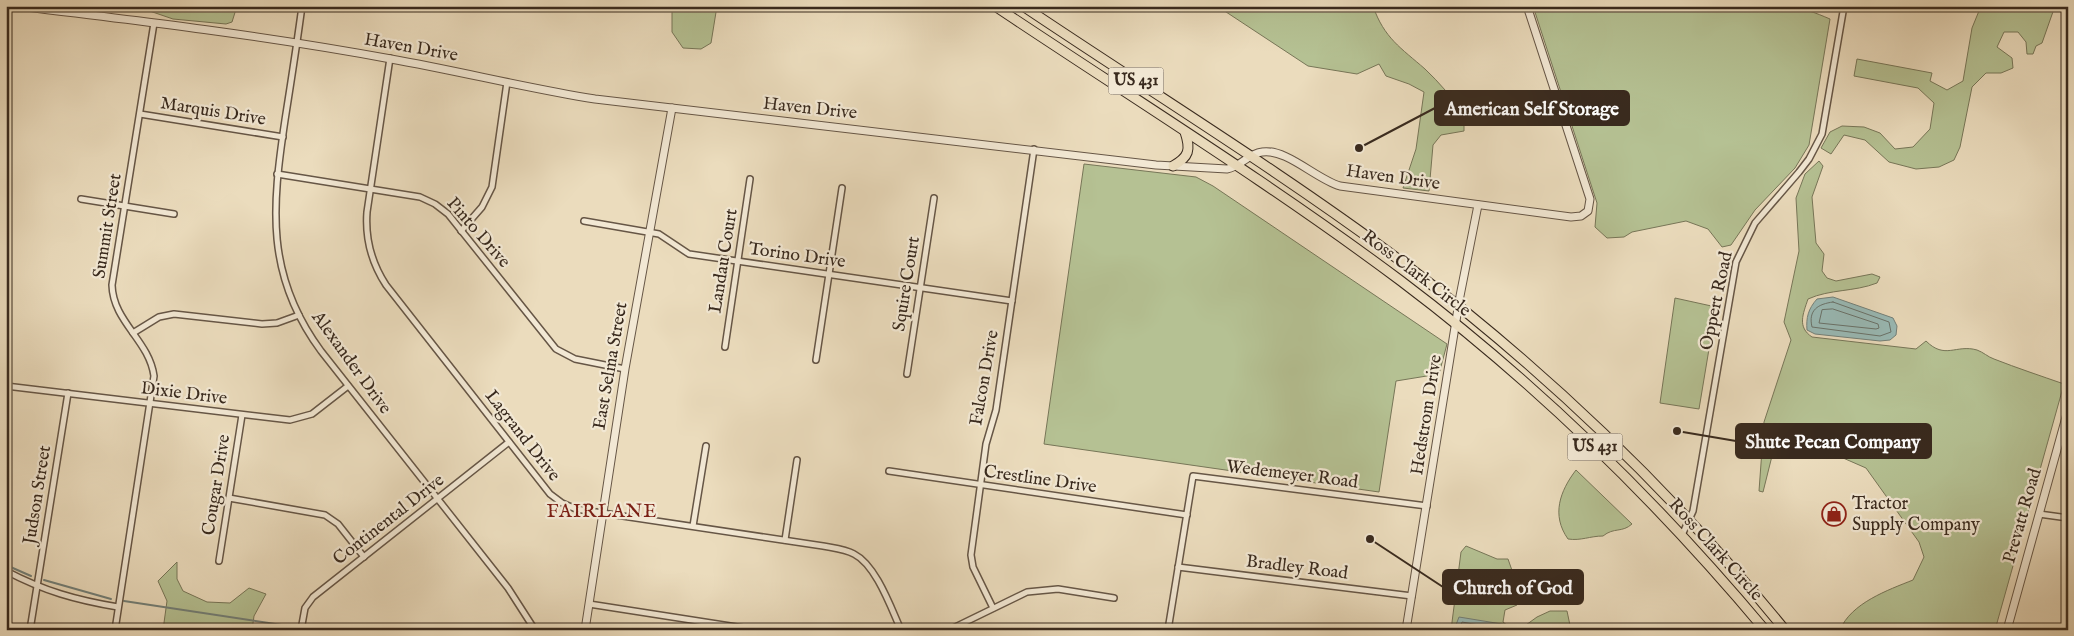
<svg xmlns="http://www.w3.org/2000/svg" width="2074" height="636" font-family="'IM FELL English',serif">
<rect width="100%" height="100%" fill="#ebdcbd"/>
<filter id="stains"><feTurbulence type="fractalNoise" baseFrequency=".004" numOctaves="4"/><feColorMatrix values="0 0 0 0 .2 0 0 0 0 .09 0 0 0 0 .02 0 0 0 .5 -.17"/></filter>
<radialGradient id="worn" r=".72"><stop offset=".6" stop-color="#630" stop-opacity="0"/><stop offset="1" stop-color="#630" stop-opacity=".3"/></radialGradient>
<!-- green -->
<g fill="#b5c193" stroke="#777658">
<polygon points="135,6 237,6 232,22 226,24 173,19"/>
<polygon points="672,6 717,6 711,43 701,49 683,48 672,32"/>
<path d="M1217 6H1373C1384 38 1401 48 1425 69 1439 82 1452 98 1464 113V131L1441 135 1433 145 1429 191 1403 188 1416 149 1424 92 1409 84 1386 76 1379 64 1357 74 1308 66Z"/>
<path d="M1533 6H1711C1736 10 1760 5 1785 6 1801 7 1816 13 1830 19L1809 145 1795 168 1755 210 1731 245 1722 247 1708 229 1686 221 1632 232 1624 237 1607 238 1595 227 1597 203Z"/>
<polygon points="1981,6 2055,6 2042,43 2036,46 2033,54 2027,54 2026,42 2018,32 2004,32 1997,47 2012,58 2013,68 2001,73 1986,73 1972,87 1960,147 1954,160 1939,167 1916,169 1889,162 1865,140 1844,135 1831,154 1821,148 1830,132 1842,126 1864,127 1880,133 1895,149 1913,147 1930,129 1934,103 1918,88 1854,76 1857,59 1932,73 1930,81 1947,90 1963,81 1972,28"/>
<path d="M1819 161 1823 166 1812 197 1816 243 1824 254 1822 271 1827 278 1836 281 1872 274 1880 277 1877 283C1854 292 1830 289 1808 299 1803 314 1797 327 1812 337L1916 349 1926 341C1945 360 1956 344 1977 350 1983 352 1988 357 1994 359 2017 368 2041 376 2064 384L1995 630H1840C1851 603 1888 590 1913 580L1924 557 1919 542 1866 468 1827 451 1789 442 1772 456 1763 492 1759 491 1764 422 1791 340 1784 322 1799 251 1796 198 1805 174Z"/>
<polygon points="1084,164 1196,177 1213,186 1447,344 1439,374 1396,381 1379,492 1044,444"/>
<polygon points="1675,298 1716,307 1699,409 1660,403"/>
<path d="M1576 470 1632 524C1622 533 1614 527 1603 536 1590 536 1581 541 1568 539 1551 515 1560 491 1576 470Z"/>
<polygon points="1466,546 1497,559 1508,559 1521,596 1517,605 1505,610 1503,622 1513,630 1451,630 1461,552"/>
<polygon points="177,562 177,579 183,591 207,602 230,603 249,588 266,594 254,616 252,630 163,630 167,601 158,581"/>
<polygon points="1550,611 1567,611 1571,630 1519,630 1537,617"/>
</g>
<!-- water -->
<g fill="#99bab6" stroke="#738079">
<path d="M1833 297 1893 318 1897 326 1896 335 1890 340 1880 341 1815 334 1807 330C1806 318 1808 309 1817 299Z"/>
<polygon points="1459,617 1508,625 1514,630 1454,630"/>
</g>
<g fill="none" stroke-linecap="round" stroke-linejoin="round">
<!-- shore -->
<g stroke="#69726a" stroke-width="1">
<path d="M1833 302 1889 322 1891 332 1880 336 1812 327C1808 310 1818 304 1833 302Z"/>
<polygon points="1833,309 1878,324 1879,328 1876,329 1819,323 1822,310"/>
<polyline points="1459,630 1462,622 1507,630"/>
</g>
<!-- stream -->
<g stroke="#738079" stroke-width="2">
<polyline points="119,11 124,6"/>
<polyline points="6,565 31,576"/>
<polyline points="44,580 111,599"/>
<polyline points="124,601 295,627"/>
<polyline points="305,629 307,630"/>
</g>
<!-- minor casing -->
<g stroke="#665646" stroke-width="8">
<g id="minor">
<path d="M302 6C297 44 291 82 285 120 272 207 265 275 321 351L508 588 535 630"/>
<path d="M390 58 367 212C365 239 371 262 386 285L550 494 562 503 576 509 823 546C833 548 845 549 854 554 876 565 891 608 901 630"/>
<polyline points="140,114 283,137"/>
<polyline points="277,174 420,197 435,204 448,214 556,349 575,359 625,369"/>
<polyline points="81,199 174,214"/>
<polyline points="584,221 659,234 689,254 1012,301"/>
<polyline points="461,231 482,207 492,187 507,82"/>
<polyline points="133,333 159,317 174,314 262,324 277,323 299,315"/>
<polyline points="725,347 750,179"/>
<polyline points="816,360 842,188"/>
<polyline points="907,374 934,198"/>
<polyline points="6,386 290,420 312,414 348,386"/>
<polyline points="889,471 1187,515"/>
<polyline points="229,498 325,515 338,524 364,557"/>
<polyline points="2039,514 2068,518"/>
<polyline points="693,526 706,446"/>
<polyline points="1682,535 1693,511 1736,262 1755,223 1799,172 1809,159 1822,134 1844,6"/>
<polyline points="785,540 797,460"/>
<polyline points="219,561 242,415"/>
<polyline points="1178,567 1412,596"/>
<path d="M6 571C44 591 76 600 118 607"/>
<polyline points="589,604 756,630"/>
<polyline points="993,608 973,567 971,555 986,444 996,410 1034,149"/>
<polyline points="30,630 68,393"/>
<path d="M115 630 154 376C149 340 113 322 112 285L154 23"/>
<polyline points="301,630 305,608 313,597 509,442"/>
<polyline points="949,630 1027,592 1058,589 1114,598"/>
<polyline points="1168,630 1193,476 1427,506"/>
</g>
</g>
<!-- tertiary casing -->
<g stroke="#665646" stroke-width="9">
<g id="tertiary">
<path d="M17 6C142 21 267 36 391 59 459 71 526 88 595 99L1156 165 1227 169C1241 167 1247 154 1262 152 1286 148 1316 179 1340 186L1571 217 1581 216 1588 211 1590 199 1527 6"/>
<polyline points="585,630 625,369 672,108"/>
<polyline points="1406,630 1460,296 1478,205"/>
<polyline points="2007,630 2068,410"/>
</g>
</g>
<!-- trunk casing -->
<g stroke="#392a1e" stroke-width="11">
<g id="trunk">
<path d="M995 6C1131 97 1270 183 1401 281 1535 382 1657 501 1765 630"/>
<path d="M1023 6C1151 92 1283 173 1406 265 1546 371 1674 494 1785 630"/>
<path d="M1173 166C1189 157 1191 150 1185 132"/>
</g>
</g>
<!-- minor -->
<use href="#minor" stroke="#f2e8d4" stroke-width="5"/>
<!-- tertiary -->
<use href="#tertiary" stroke="#f2e8d4" stroke-width="7"/>
<!-- trunk -->
<use href="#trunk" stroke="#ebdcbd" stroke-width="9"/>
</g>
<!-- icons -->
<defs>
<g id="shop-ring" transform="scale(1.25)"><circle r="9.5" fill="#f2e8d4" stroke="#8f2418" stroke-width="1.5"/><path d="M-5-2.5h2.3a2.7 3.5 0 0 1 5.4 0H5L5.5 6h-11ZM-1.5-2.5h3a1.5 2.3 0 0 0-3 0Z" fill="#8f2418"/></g>
</defs>
<g fill-rule="evenodd">
<use href="#shop-ring" x="1834" y="514"/>
</g>
<g text-anchor="middle" dominant-baseline="central" stroke-width="4.5" stroke-linejoin="round" paint-order="stroke">
<!-- shield labels -->
<g fill="#f2e8d4" stroke="#706355" stroke-width="1">
<rect x="1108.5" y="67.5" width="55" height="27" rx="4"/>
<rect x="1567.5" y="433.5" width="55" height="27" rx="4"/>
</g>
<g font-size="16" font-weight="bold" fill="#392a1e">
<text x="1136" y="81">US 431</text>
<text x="1595" y="447">US 431</text>
</g>
<!-- street labels -->
<g font-size="18" fill="#392a1e" stroke="#f2e8d4">
<text transform="translate(411 48) rotate(10)">Haven Drive</text>
<text transform="translate(810 109) rotate(6)">Haven Drive</text>
<text transform="translate(213 112) rotate(9)">Marquis Drive</text>
<text transform="translate(1393 178) rotate(8)">Haven Drive</text>
<text transform="translate(108 226) rotate(-81)">Summit Street</text>
<text transform="translate(478 233) rotate(49)">Pinto Drive</text>
<text transform="translate(797 256) rotate(8)">Torino Drive</text>
<text transform="translate(724 261) rotate(-81)">Landau Court</text>
<text transform="translate(1416 274) rotate(37)">Ross Clark Circle</text>
<text transform="translate(907 284) rotate(-81)">Squire Court</text>
<text transform="translate(1717 301) rotate(-78)">Oppert Road</text>
<text transform="translate(351 363) rotate(54)">Alexander Drive</text>
<text transform="translate(611 366) rotate(-80)">East Selma Street</text>
<text transform="translate(985 378) rotate(-80)">Falcon Drive</text>
<text transform="translate(184 394) rotate(7)">Dixie Drive</text>
<text transform="translate(1427 415) rotate(-81)">Hedstrom Drive</text>
<text transform="translate(522 436) rotate(52)">Lagrand Drive</text>
<text transform="translate(1292 475) rotate(7)">Wedemeyer Road</text>
<text transform="translate(1040 480) rotate(8)">Crestline Drive</text>
<text transform="translate(217 485) rotate(-81)">Cougar Drive</text>
<text transform="translate(38 495) rotate(-81)">Judson Street</text>
<text transform="translate(2023 516) rotate(-74)">Prevatt Road</text>
<text transform="translate(389 520) rotate(-38)">Continental Drive</text>
<text transform="translate(1715 550) rotate(48)">Ross Clark Circle</text>
<text transform="translate(1297 568) rotate(7)">Bradley Road</text>
</g>
<!-- poi labels -->
<g font-size="18" fill="#392a1e" stroke="#f2e8d4" text-anchor="start">
<text x="1852" y="504">Tractor<tspan x="1852" dy="21">Supply Company</tspan></text>
</g>
<!-- neighbourhood labels -->
<g font-size="19" letter-spacing="1" fill="#7a1f14" stroke="#f2e8d4">
<text x="602" y="512">FAIRLANE</text>
</g>
</g>
<!-- callouts -->
<path fill="none" stroke="#392a1e" stroke-width="2" d="M1359 148L1435 108M1677 431L1736 441M1370 539L1443 587"/>
<g fill="#392a1e" stroke="#f2e8d4" stroke-width="2">
<circle cx="1359" cy="148" r="5"/>
<circle cx="1677" cy="431" r="5"/>
<circle cx="1370" cy="539" r="5"/>
</g>
<g fill="#392a1e" stroke="#392a1e" stroke-width="2">
<rect x="1435" y="91" width="194" height="34" rx="5"/>
<rect x="1736" y="424" width="195" height="34" rx="5"/>
<rect x="1443" y="570" width="140" height="34" rx="5"/>
</g>
<g font-size="19" text-anchor="middle" font-weight="bold" fill="#fff">
<text x="1532" y="115">American Self Storage</text>
<text x="1833" y="448">Shute Pecan Company</text>
<text x="1513" y="594">Church of God</text>
</g>
<!-- margin -->
<rect width="2074" height="636" fill="none" stroke="#ebdcbd" stroke-width="25"/>
<rect x="8" y="8" width="2059" height="621" fill="none" stroke="#392a1e" stroke-width="2.5"/>
<rect x="12" y="12" width="2049" height="611" fill="none" stroke="#392a1e"/>
<rect width="100%" height="100%" filter="url(#stains)"/>
<rect width="100%" height="100%" fill="url(#worn)"/>
</svg>
